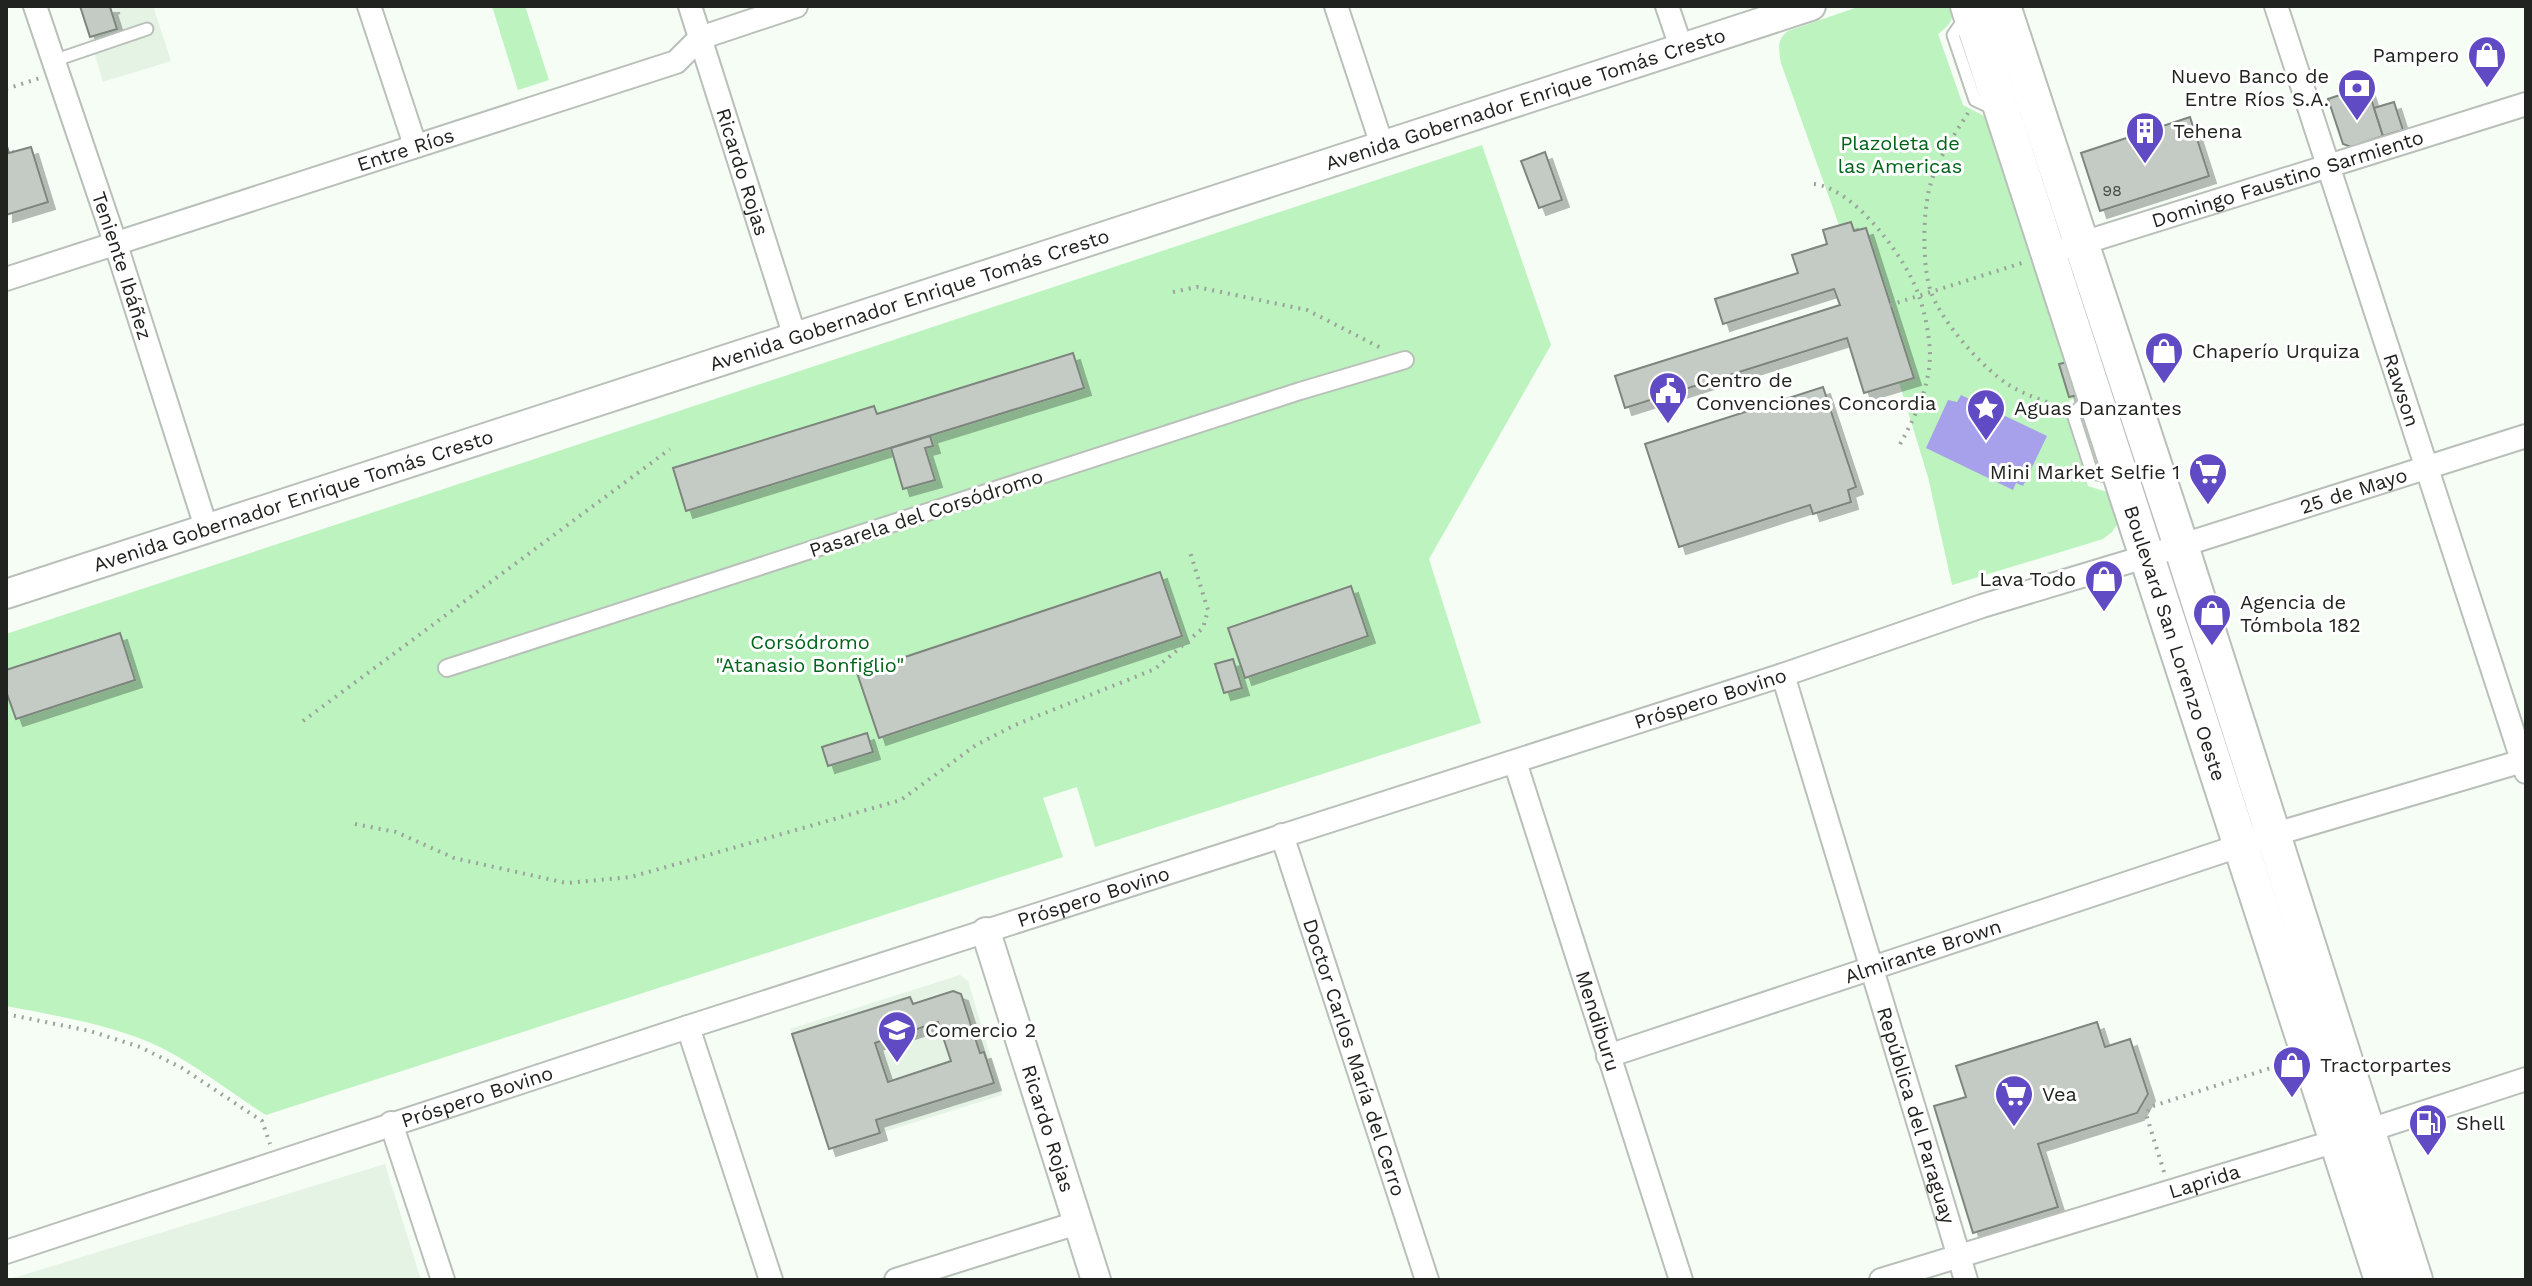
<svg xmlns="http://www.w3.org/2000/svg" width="2532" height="1286" font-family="'Work Sans',sans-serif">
<defs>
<filter id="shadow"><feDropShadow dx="7" dy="7" stdDeviation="0" flood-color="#0004"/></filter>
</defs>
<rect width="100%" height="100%" fill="#f5fdf5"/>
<!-- built -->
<g fill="#e5f3e5">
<polygon points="153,6 171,61 103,82 90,38 117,29 110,7"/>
<polygon points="960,975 968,981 1002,1095 829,1149 790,1029"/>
<polygon points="385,1164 421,1280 7,1280"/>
</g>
<!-- green -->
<g fill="#bcf3bf">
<polygon points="492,6 525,6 549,80 518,90"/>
<path d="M1861 6H1951C1955 21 1949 25 1938 34L1963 105 1988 118 2077 395 2063 406 2088 486 2110 493 2118 523 2112 532 2103 539 1952 585 1928 477 1899 382 1914 377 1866 228 1854 231 1850 222 1839 225 1781 63C1779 50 1776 40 1788 31Z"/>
<path d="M1482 145 1551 345 1429 559 1481 723 1095 847 1077 787 1043 798 1063 857 266 1115C231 1093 199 1067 162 1048 118 1026 54 1015 6 1006V634Z"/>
</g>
<!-- water -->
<polygon fill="#a6a1ea" points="1961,395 2047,436 2023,486 2016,483 2013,490 1926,448 1948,400 1957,402"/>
<!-- building -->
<g fill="#c4cbc4" stroke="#7e857e" stroke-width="2" fill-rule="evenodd" filter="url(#shadow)">
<polygon points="80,6 113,6 110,7 117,29 90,37"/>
<polygon points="2367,86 2383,136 2351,147 2343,144 2328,99"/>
<polygon points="2394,102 2403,130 2383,136 2374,108"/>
<polygon points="2190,117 2209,176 2100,211 2081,153"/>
<polygon points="6,143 9,153 31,147 48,202 6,215"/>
<polygon points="1545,152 1562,200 1539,208 1521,161"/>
<polygon points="1851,222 1854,231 1866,228 1914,378 1864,393 1847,338 1625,408 1615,376 1840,305 1834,289 1723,324 1715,299 1798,273 1792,255 1827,244 1823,230"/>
<polygon points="1073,353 1084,388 686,511 673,468 874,406 877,414"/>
<polygon points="2068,362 2078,395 2069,397 2059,364"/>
<polygon points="1823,387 1856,487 1848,490 1851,502 1813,514 1810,505 1679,547 1645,444"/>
<polygon points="930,436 933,446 925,448 935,480 903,489 891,448"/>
<polygon points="1160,572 1182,636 879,738 857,673"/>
<polygon points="1351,586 1368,636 1245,678 1228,628"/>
<polygon points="120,633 135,680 16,719 6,691 6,670"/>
<polygon points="1233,659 1242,688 1224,693 1215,664"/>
<polygon points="867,733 873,752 828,766 822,747"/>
<path d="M953 991 961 994 980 1053 984 1052 994 1083 876 1120 880 1133 829 1149 792 1034 910 997 913 1004ZM938 1022 951 1061 888 1082 875 1043Z"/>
<polygon points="2097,1022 2105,1047 2130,1039 2148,1094 2137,1113 2038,1144 2058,1207 1973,1233 1934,1106 1966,1097 1956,1066"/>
</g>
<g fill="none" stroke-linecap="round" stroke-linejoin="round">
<!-- service casing -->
<g stroke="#b9c0b9" stroke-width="15">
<g id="service">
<polyline points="1965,18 1953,35 1975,100 1994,109"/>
<polyline points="53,61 147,29"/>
<polyline points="2088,399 2073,414 2092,473 2115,478"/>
</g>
</g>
<!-- pedestrian casing -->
<g stroke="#b9c0b9" stroke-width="20">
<polyline id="pedestrian" points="447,668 1300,391 1405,360"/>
</g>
<!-- minor casing -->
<g stroke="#b9c0b9" stroke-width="26">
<g id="minor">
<path id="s1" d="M35 6 116 245 206 527"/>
<polyline points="369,6 415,145"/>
<path id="s2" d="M690 6 795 337"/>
<polyline points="1336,6 1382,145"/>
<polyline points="1667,6 1681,47"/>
<path id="s3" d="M2276 6 2526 772"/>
<path id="s4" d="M2070 247 2526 104"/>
<path id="s5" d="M6 279 676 62 700 38 796 6"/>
<path id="s6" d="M1783 675 1966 1280"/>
<path id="s7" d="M1515 762 1681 1280"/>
<path id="s8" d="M1282 835 1427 1280"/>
<polyline points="688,1027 771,1280"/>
<path id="s9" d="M1608 1056 2272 835 2526 760"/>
<polyline points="391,1123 443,1280"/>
<path id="s10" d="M6 1252 688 1027 1783 675 1982 606 2148 556 2526 436"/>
<polyline points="896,1280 1077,1223"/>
<path id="s11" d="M1881 1280 2336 1141 2526 1079"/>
</g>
</g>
<!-- tertiary casing -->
<g stroke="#b9c0b9" stroke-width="32">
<g id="tertiary">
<path id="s12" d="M6 594 1811 6"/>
<path id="s13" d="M986 932 1096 1280"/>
</g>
</g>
<!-- primary casing -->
<g stroke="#b9c0b9" stroke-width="38">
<g id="primary">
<path id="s14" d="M1968 6 2382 1280"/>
<polyline points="2003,6 2181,546 2415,1280"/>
</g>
</g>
<!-- path -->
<g stroke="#9ca29c" stroke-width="4" stroke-dasharray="2 6" stroke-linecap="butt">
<polyline points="6,89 40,78"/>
<path d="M1968 113C1951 140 1931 168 1927 201 1923 223 1923 271 1931 292 1942 322 1982 368 2009 385 2024 395 2043 400 2059 407"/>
<path d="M1814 184C1854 188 1907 259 1919 296 1925 313 1930 338 1930 356 1929 390 1914 419 1898 448"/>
<polyline points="1173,292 1197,287 1307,310 1381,348"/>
<polyline points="1890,305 2025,262"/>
<polyline points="303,721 670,449"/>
<polyline points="355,824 396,832 454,858 566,883 631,877 901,800 976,745 1015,725 1155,669 1203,628 1208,610 1190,552"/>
<polyline points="6,1014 90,1031 140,1047 182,1068 262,1121 270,1144"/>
<polyline points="2164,1172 2146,1114 2150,1107 2286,1063"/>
</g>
<!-- service -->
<use href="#service" stroke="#fff" stroke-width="11"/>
<!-- pedestrian -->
<use href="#pedestrian" stroke="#fff" stroke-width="16"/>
<!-- minor -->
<use href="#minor" stroke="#fff" stroke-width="22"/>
<!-- tertiary -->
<use href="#tertiary" stroke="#fff" stroke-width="28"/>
<!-- primary -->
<use href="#primary" stroke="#fff" stroke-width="34"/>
</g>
<!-- icons -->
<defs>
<g id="shop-pin" transform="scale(2)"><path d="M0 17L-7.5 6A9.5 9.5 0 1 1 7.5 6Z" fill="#614bc4" stroke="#fff"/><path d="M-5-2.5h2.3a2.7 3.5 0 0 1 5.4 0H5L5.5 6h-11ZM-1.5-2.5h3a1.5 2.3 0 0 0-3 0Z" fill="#fff"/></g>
<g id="bank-pin" transform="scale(2)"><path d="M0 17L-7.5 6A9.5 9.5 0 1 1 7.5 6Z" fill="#614bc4" stroke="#fff"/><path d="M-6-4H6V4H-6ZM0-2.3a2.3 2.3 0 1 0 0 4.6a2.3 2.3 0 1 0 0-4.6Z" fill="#fff"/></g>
<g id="building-pin" transform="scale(2)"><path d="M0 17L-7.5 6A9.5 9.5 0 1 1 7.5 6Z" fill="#614bc4" stroke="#fff"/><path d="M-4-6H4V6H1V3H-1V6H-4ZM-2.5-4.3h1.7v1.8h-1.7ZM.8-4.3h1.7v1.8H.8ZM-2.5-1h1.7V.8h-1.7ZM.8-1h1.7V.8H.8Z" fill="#fff"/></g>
<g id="civic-pin" transform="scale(2)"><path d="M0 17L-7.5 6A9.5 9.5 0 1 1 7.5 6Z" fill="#614bc4" stroke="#fff"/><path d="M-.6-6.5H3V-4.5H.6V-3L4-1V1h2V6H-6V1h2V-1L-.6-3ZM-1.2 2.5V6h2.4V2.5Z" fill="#fff"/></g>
<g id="sight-pin" transform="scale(2)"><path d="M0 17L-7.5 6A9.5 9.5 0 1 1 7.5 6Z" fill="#614bc4" stroke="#fff"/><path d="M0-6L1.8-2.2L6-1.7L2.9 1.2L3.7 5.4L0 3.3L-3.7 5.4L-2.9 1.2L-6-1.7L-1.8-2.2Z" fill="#fff"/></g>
<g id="supermarket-pin" transform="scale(2)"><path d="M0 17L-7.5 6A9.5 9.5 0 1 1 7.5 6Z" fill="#614bc4" stroke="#fff"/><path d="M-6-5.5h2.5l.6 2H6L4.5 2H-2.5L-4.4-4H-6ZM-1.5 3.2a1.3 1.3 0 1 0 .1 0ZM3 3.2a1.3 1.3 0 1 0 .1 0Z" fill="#fff"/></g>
<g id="school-pin" transform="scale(2)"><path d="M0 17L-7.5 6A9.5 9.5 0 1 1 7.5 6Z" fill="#614bc4" stroke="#fff"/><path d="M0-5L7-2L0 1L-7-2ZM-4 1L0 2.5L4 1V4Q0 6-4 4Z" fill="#fff"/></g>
<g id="fuel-pin" transform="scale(2)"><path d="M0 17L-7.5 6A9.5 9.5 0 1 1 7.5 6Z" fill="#614bc4" stroke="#fff"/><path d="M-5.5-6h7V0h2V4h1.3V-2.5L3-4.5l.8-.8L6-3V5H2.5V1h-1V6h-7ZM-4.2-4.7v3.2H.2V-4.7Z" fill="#fff"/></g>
</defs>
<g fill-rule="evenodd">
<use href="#shop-pin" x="2487" y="55"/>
<use href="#bank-pin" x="2357" y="88"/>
<use href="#building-pin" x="2145" y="131"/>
<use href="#shop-pin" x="2164" y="351"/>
<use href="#civic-pin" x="1668" y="391"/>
<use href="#sight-pin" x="1986" y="408"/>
<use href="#supermarket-pin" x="2208" y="472"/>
<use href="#shop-pin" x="2104" y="579"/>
<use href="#shop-pin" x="2212" y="613"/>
<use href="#school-pin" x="897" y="1030"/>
<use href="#shop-pin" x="2292" y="1065"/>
<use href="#supermarket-pin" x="2014" y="1094"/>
<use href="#fuel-pin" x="2428" y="1123"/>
</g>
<g text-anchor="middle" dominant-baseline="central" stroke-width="6" stroke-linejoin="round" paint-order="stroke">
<!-- number labels -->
<g font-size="16" fill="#494d49">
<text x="2112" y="190">98</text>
</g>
<!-- poi labels -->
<g font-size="20" fill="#202320" stroke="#fff" text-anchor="start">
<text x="2459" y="55" text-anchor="end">Pampero</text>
<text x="2329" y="76" text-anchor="end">Nuevo Banco de<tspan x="2329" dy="23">Entre Ríos S.A.</tspan></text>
<text x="2173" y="131">Tehena</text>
<text x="2192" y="351">Chaperío Urquiza</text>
<text x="1696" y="380">Centro de<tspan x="1696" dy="23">Convenciones Concordia</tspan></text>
<text x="2014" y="408">Aguas Danzantes</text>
<text x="2180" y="472" text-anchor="end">Mini Market Selfie 1</text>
<text x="2076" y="579" text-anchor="end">Lava Todo</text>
<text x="2240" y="602">Agencia de<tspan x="2240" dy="23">Tómbola 182</tspan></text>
<text x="925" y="1030">Comercio 2</text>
<text x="2320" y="1065">Tractorpartes</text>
<text x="2042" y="1094">Vea</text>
<text x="2456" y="1123">Shell</text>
</g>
<!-- street labels -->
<g font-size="20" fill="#202320" stroke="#fff">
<text stroke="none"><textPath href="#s12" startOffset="1598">Avenida Gobernador Enrique Tomás Cresto</textPath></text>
<text stroke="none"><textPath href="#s5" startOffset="420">Entre Ríos</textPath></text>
<text stroke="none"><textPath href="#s2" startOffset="174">Ricardo Rojas</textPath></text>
<text stroke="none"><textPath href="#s4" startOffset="228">Domingo Faustino Sarmiento</textPath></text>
<text stroke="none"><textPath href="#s1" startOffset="274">Teniente Ibáñez</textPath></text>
<text stroke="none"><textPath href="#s12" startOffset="950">Avenida Gobernador Enrique Tomás Cresto</textPath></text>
<text stroke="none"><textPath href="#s3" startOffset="404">Rawson</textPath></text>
<text stroke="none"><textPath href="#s10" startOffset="2468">25 de Mayo</textPath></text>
<text stroke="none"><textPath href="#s12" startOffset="302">Avenida Gobernador Enrique Tomás Cresto</textPath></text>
<text transform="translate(926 513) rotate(-18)">Pasarela del Corsódromo</text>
<text stroke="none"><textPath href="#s14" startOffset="670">Boulevard San Lorenzo Oeste</textPath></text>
<text stroke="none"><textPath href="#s10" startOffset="1792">Próspero Bovino</textPath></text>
<text stroke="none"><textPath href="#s10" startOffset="1144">Próspero Bovino</textPath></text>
<text stroke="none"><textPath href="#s9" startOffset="332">Almirante Brown</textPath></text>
<text stroke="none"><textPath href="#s7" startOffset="272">Mendiburu</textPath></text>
<text stroke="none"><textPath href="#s8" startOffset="234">Doctor Carlos María del Cerro</textPath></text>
<text stroke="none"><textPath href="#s10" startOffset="496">Próspero Bovino</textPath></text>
<text stroke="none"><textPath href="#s6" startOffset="460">República del Paraguay</textPath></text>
<text stroke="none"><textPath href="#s13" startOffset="206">Ricardo Rojas</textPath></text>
<text stroke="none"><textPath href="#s11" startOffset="338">Laprida</textPath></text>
</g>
<!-- park labels -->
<g font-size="20" fill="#00631a" stroke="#fff">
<text x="1900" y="143">Plazoleta de<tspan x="1900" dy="23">las Americas</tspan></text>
<text x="810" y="642">Corsódromo<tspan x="810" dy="23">"Atanasio Bonfiglio"</tspan></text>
</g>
</g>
<!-- border -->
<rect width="2532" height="1286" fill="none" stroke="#202320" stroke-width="16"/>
</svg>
